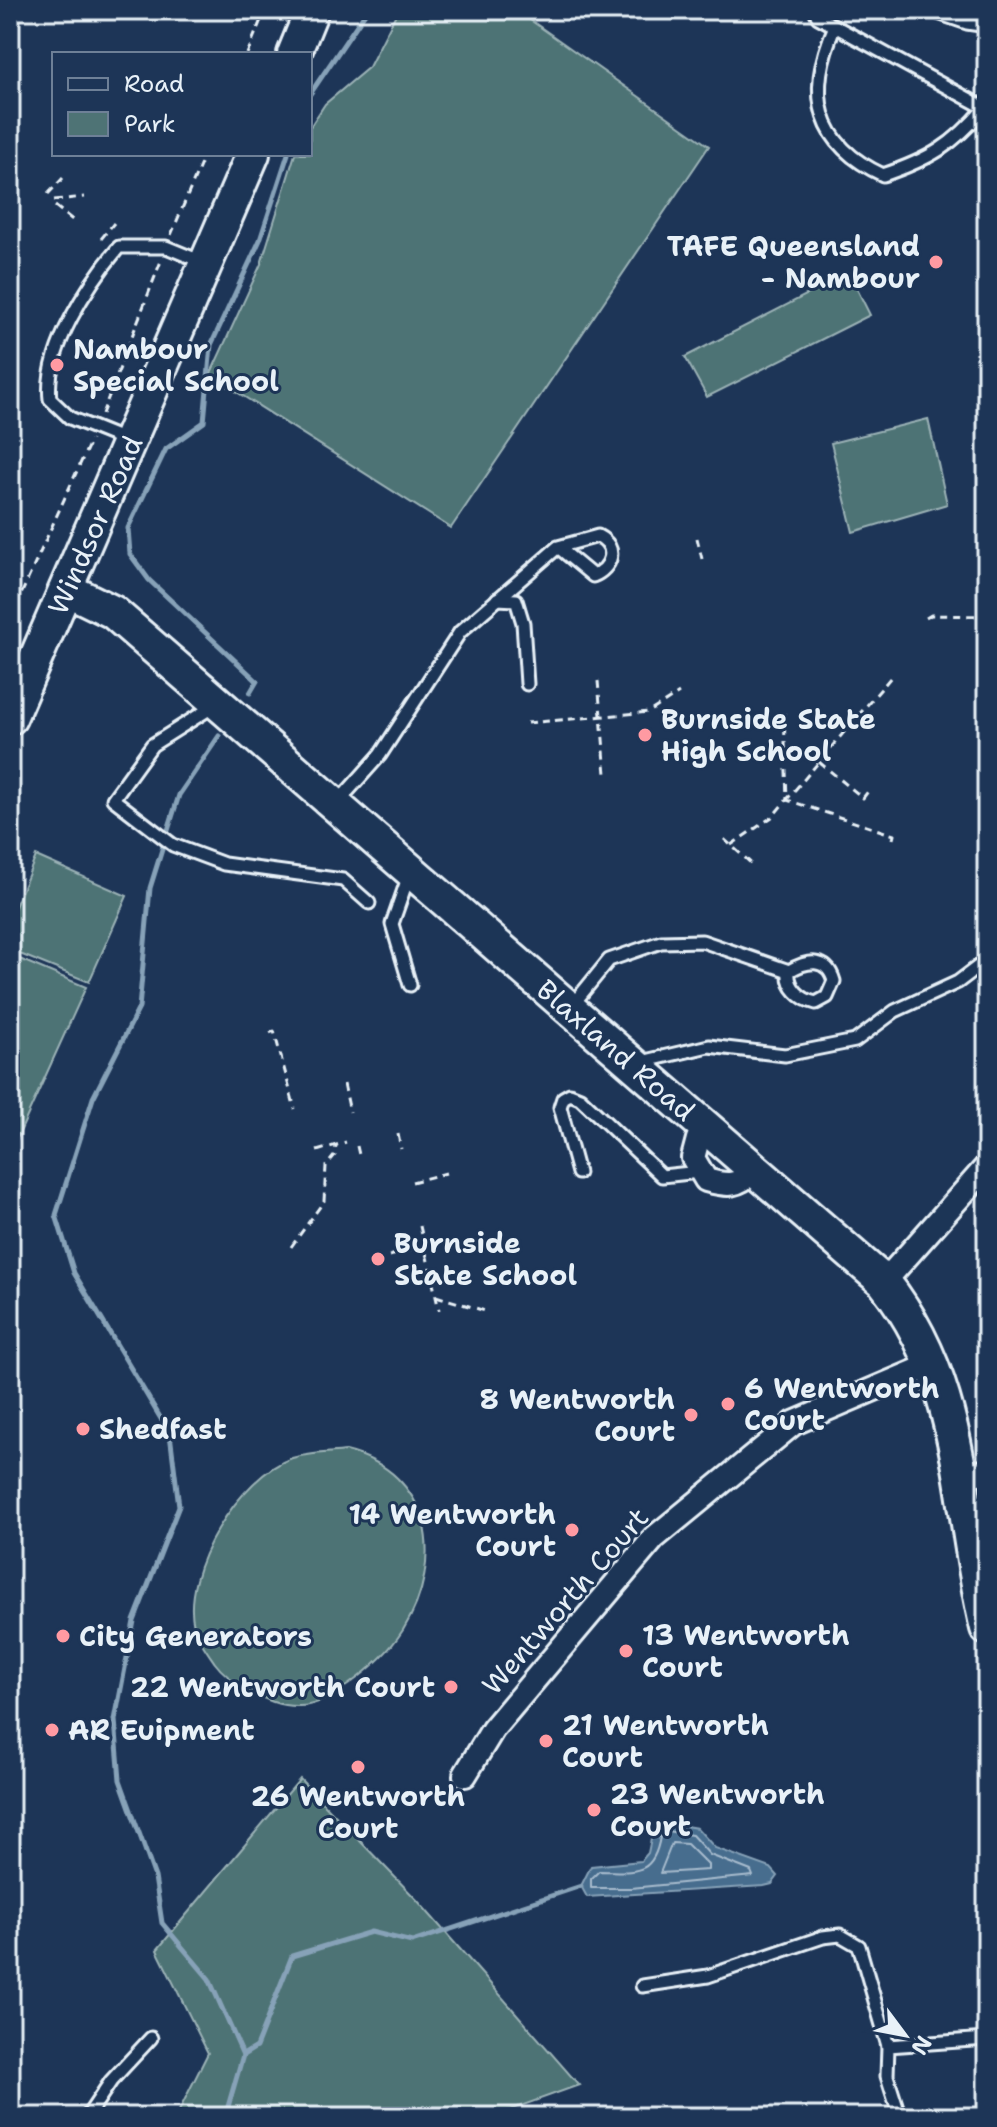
<svg xmlns="http://www.w3.org/2000/svg" width="997" height="2127" font-family="'Shantell Sans',sans-serif">
<rect width="100%" height="100%" fill="#1d3557"/>
<filter id="ink" filterUnits="userSpaceOnUse"><feTurbulence type="fractalNoise" baseFrequency=".0125" numOctaves="2"/><feDisplacementMap in="SourceGraphic" scale="16" xChannelSelector="R" yChannelSelector="G"/><feConvolveMatrix kernelMatrix="1 2 1 2 8 2 1 2 1" color-interpolation-filters="sRGB"/></filter>
<g filter="url(#ink)">
<!-- green -->
<g fill="#4e7375" stroke="#9bb2b6" stroke-width="2">
<polygon points="398,10 516,10 709,146 451,528 210,375 261,264 295,154 310,154 310,127 325,104 369,67"/>
<polygon points="849,273 870,315 707,397 685,357"/>
<polygon points="928,419 947,504 853,532 831,443"/>
<polygon points="36,856 127,896 89,982 10,950 10,919"/>
<polygon points="10,955 86,987 10,1154"/>
<path d="M346 1451C432 1472 446 1560 403 1630 389 1652 369 1670 348 1685 333 1695 317 1706 299 1706 282 1707 262 1699 248 1690 236 1683 223 1674 215 1663 208 1653 197 1638 194 1626 180 1572 240 1476 292 1458 308 1453 329 1453 346 1451Z"/>
<polygon points="300,1779 417,1900 579,2085 490,2117 176,2117 208,2053 157,1950"/>
</g>
<!-- water -->
<polygon fill="#476d8e" stroke="#87a2b8" stroke-width="2" points="668,1823 697,1828 715,1848 771,1868 778,1876 772,1884 764,1886 587,1897 581,1886 591,1866 641,1861 648,1853 652,1834"/>
<g fill="none" stroke-linecap="round" stroke-linejoin="round">
<!-- shore -->
<g stroke="#a8bcce" stroke-width="2">
<path d="M667 1831 692 1835 710 1855 751 1871 753 1876 631 1888H591V1879L599 1871C633 1871 653 1878 660 1837Z"/>
<polygon points="672,1843 687,1844 708,1865 708,1870 660,1873"/>
</g>
<!-- stream -->
<g stroke="#87a2b8" stroke-width="5">
<polyline points="310,94 367,10"/>
<polyline points="250,693 257,681 149,580 130,554 128,528 166,449 204,422 211,345 260,240 288,154"/>
<polyline points="219,736 179,795 150,888 139,1008 93,1098 56,1215 74,1273 170,1434 179,1506 134,1621 115,1720 120,1780 155,1877 162,1923 209,1979 243,2055 225,2117"/>
<polyline points="243,2055 256,2047 292,1956 371,1932 412,1942 581,1886"/>
</g>
<!-- lane casing -->
<g stroke="#e8f1f8" stroke-width="17">
<g id="lane">
<polyline points="815,10 818,17 987,109"/>
<polyline points="929,10 967,23 987,26"/>
<path d="M835 26C806 92 815 144 883 175 930 159 952 146 985 108"/>
<path d="M127 441 70 418 50 399C44 350 89 283 119 247H166L205 263"/>
<polyline points="497,599 516,600 523,623 527,684"/>
<polyline points="217,704 152,745 113,799 173,845 224,864 343,880 369,903"/>
<path d="M338 802 380 755 460 632 558 547 598 536C619 547 612 568 593 576L558 547"/>
<polyline points="409,875 392,924 410,985"/>
<path d="M570 1008 609 960 661 942 702 941 789 971C806 961 827 956 834 981L827 997 816 1003C801 1000 787 987 789 971"/>
<polyline points="641,1062 709,1046 785,1055 855,1041 895,1011 958,982 987,960"/>
<polyline points="578,1173 560,1107 563,1098 570,1094 580,1098 662,1176 699,1172"/>
<polyline points="642,1986 708,1976 823,1937 840,1935 859,1946 888,2046"/>
<polyline points="87,2117 111,2081 151,2038"/>
<polyline points="900,2117 887,2076 888,2046 987,2039"/>
</g>
</g>
<!-- street casing -->
<g stroke="#e8f1f8" stroke-width="28">
<g id="street">
<path d="M707 1128 698 1139 693 1158 706 1180C727 1186 738 1187 754 1170"/>
<polyline points="884,1282 987,1166"/>
<polyline points="960,1477 987,1471"/>
<polyline points="465,1775 493,1729 654,1538 794,1423 933,1364"/>
</g>
</g>
<!-- secondary casing -->
<g stroke="#e8f1f8" stroke-width="38">
<g id="secondary">
<polyline points="294,54 312,10"/>
<path d="M66 589 113 612 884 1282C967 1387 957 1504 987 1628"/>
<polyline points="10,718 253,154"/>
</g>
</g>
<!-- path -->
<g stroke="#e8f1f8" stroke-width="3" stroke-dasharray="8 6" stroke-linecap="butt">
<polyline points="247,54 265,10"/>
<polyline points="10,133 10,132"/>
<polyline points="10,167 12,169"/>
<polyline points="48,194 63,178"/>
<polyline points="54,200 85,197"/>
<polyline points="55,206 75,222"/>
<polyline points="171,235 205,154"/>
<polyline points="101,239 114,223"/>
<polyline points="102,414 161,261"/>
<polyline points="697,538 702,559"/>
<polyline points="926,618 931,615 987,616"/>
<polyline points="10,619 91,440"/>
<polyline points="598,681 606,774"/>
<polyline points="784,713 787,800 894,835 893,839"/>
<polyline points="527,723 649,712 679,693"/>
<polyline points="819,762 863,798 869,790"/>
<polyline points="724,839 754,866"/>
<polyline points="731,845 772,817 891,677"/>
<polyline points="270,1033 274,1031 295,1109"/>
<polyline points="344,1084 350,1112"/>
<polyline points="398,1134 401,1149"/>
<polyline points="357,1146 360,1159"/>
<polyline points="317,1151 346,1142"/>
<polyline points="412,1182 446,1173"/>
<polyline points="420,1226 439,1310"/>
<polyline points="291,1247 324,1201 326,1166 335,1155 336,1145"/>
<polyline points="389,1256 446,1241"/>
<polyline points="436,1296 485,1311"/>
</g>
<!-- lane -->
<use href="#lane" stroke="#1d3557" stroke-width="11"/>
<!-- street -->
<use href="#street" stroke="#1d3557" stroke-width="22"/>
<!-- secondary -->
<use href="#secondary" stroke="#1d3557" stroke-width="32"/>
</g>
</g>
<!-- markers -->
<g fill="#ff9aa2" stroke="#1d3557" stroke-width="3">
<circle cx="936" cy="262" r="8"/>
<circle cx="57" cy="365" r="8"/>
<circle cx="645" cy="735" r="8"/>
<circle cx="378" cy="1259" r="8"/>
<circle cx="728" cy="1404" r="8"/>
<circle cx="691" cy="1415" r="8"/>
<circle cx="83" cy="1429" r="8"/>
<circle cx="572" cy="1530" r="8"/>
<circle cx="63" cy="1636" r="8"/>
<circle cx="626" cy="1651" r="8"/>
<circle cx="451" cy="1687" r="8"/>
<circle cx="52" cy="1730" r="8"/>
<circle cx="546" cy="1741" r="8"/>
<circle cx="358" cy="1767" r="8"/>
<circle cx="594" cy="1810" r="8"/>
</g>
<g text-anchor="middle" dominant-baseline="central" stroke-width="6" stroke-linejoin="round" paint-order="stroke">
<!-- poi labels -->
<g font-size="28" font-weight="bold" fill="#e8f1f8" stroke="#1d3557" text-anchor="start">
<text x="920" y="246" text-anchor="end">TAFE Queensland<tspan x="920" dy="32">- Nambour</tspan></text>
<text x="73" y="349">Nambour<tspan x="73" dy="32">Special School</tspan></text>
<text x="661" y="719">Burnside State<tspan x="661" dy="32">High School</tspan></text>
<text x="394" y="1243">Burnside<tspan x="394" dy="32">State School</tspan></text>
<text x="744" y="1388">6 Wentworth<tspan x="744" dy="32">Court</tspan></text>
<text x="675" y="1399" text-anchor="end">8 Wentworth<tspan x="675" dy="32">Court</tspan></text>
<text x="99" y="1429">Shedfast</text>
<text x="556" y="1514" text-anchor="end">14 Wentworth<tspan x="556" dy="32">Court</tspan></text>
<text x="642" y="1635">13 Wentworth<tspan x="642" dy="32">Court</tspan></text>
<text x="79" y="1636">City Generators</text>
<text x="435" y="1687" text-anchor="end">22 Wentworth Court</text>
<text x="562" y="1725">21 Wentworth<tspan x="562" dy="32">Court</tspan></text>
<text x="68" y="1730">AR Euipment</text>
<text x="610" y="1794">23 Wentworth<tspan x="610" dy="32">Court</tspan></text>
<text x="358" y="1796" text-anchor="middle">26 Wentworth<tspan x="358" dy="32">Court</tspan></text>
</g>
<!-- street labels -->
<g font-size="28" fill="#e8f1f8" stroke="#1d3557">
<text transform="translate(95 525) rotate(-66)">Windsor Road</text>
<text transform="translate(616 1050) rotate(41)">Blaxland Road</text>
<text transform="translate(565 1601) rotate(-49)">Wentworth Court</text>
</g>
</g>
<!-- margin -->
<rect width="997" height="2127" fill="none" stroke="#1d3557" stroke-width="40"/>
<rect x="20" y="20" width="957" height="2087" fill="none" stroke="#e8f1f8" stroke-width="3" filter="url(#ink)"/>
<!-- legend -->
<rect x="52" y="52" width="260" height="104" fill="#1d3557" stroke="#6e8097" stroke-width="2"/>
<rect x="68" y="78" width="40" height="12" fill="#1d3557" stroke="#6e8097" stroke-width="2"/>
<text x="124" y="92" font-size="24" fill="#e8f1f8">Road</text>
<rect x="68" y="112" width="40" height="24" fill="#4e7375" stroke="#6e8097" stroke-width="2"/>
<text x="124" y="132" font-size="24" fill="#e8f1f8">Park</text>
<!-- north arrow -->
<g transform="translate(905 2035) rotate(122)" stroke="#1d3557" stroke-width="6" paint-order="stroke">
<path d="M0-6L14 30L0 20L-14 30Z" fill="#e8f1f8"/>
<text y="-12" font-size="22" font-weight="bold" text-anchor="middle" fill="#e8f1f8">N</text>
</g>
</svg>
